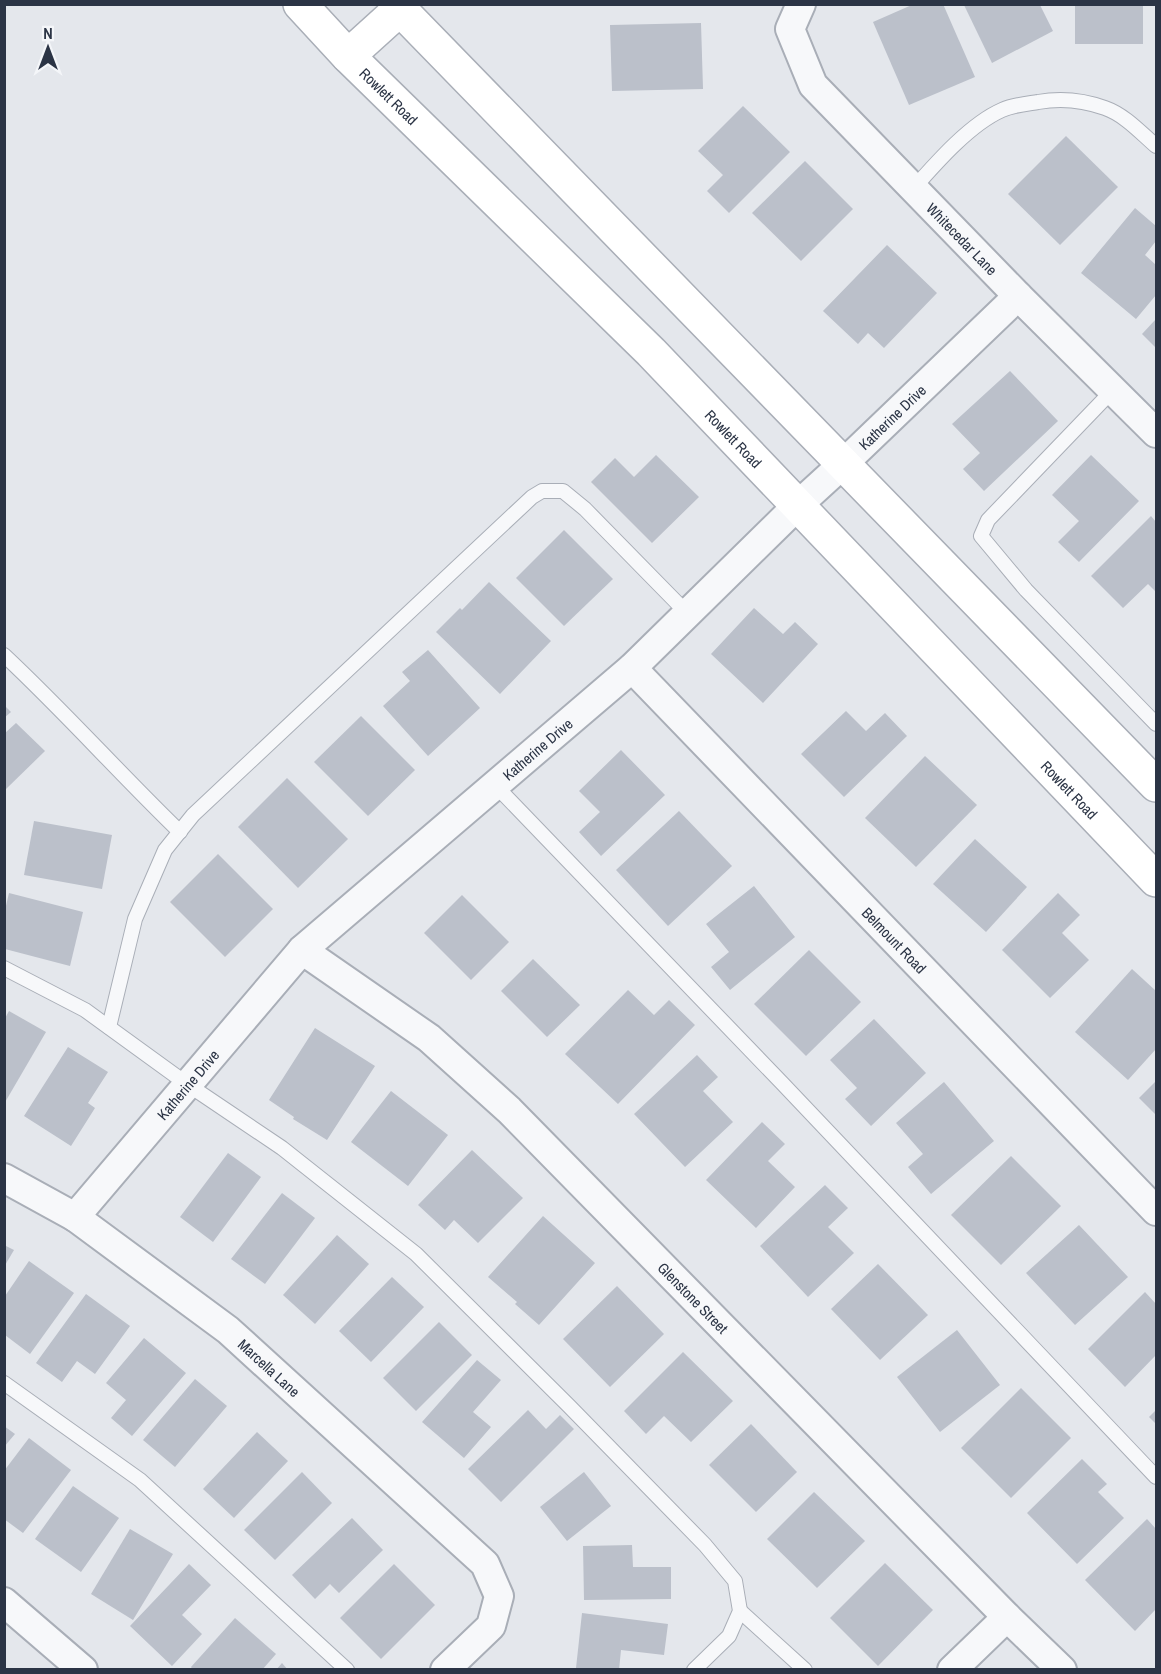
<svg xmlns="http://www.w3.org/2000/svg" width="1161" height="1674" font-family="'Archivo Narrow',sans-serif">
<rect width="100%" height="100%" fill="#e4e7ec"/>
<!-- building -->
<g fill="#bbc0ca">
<polygon points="914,4 943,4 975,77 909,105 873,22"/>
<rect x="1075" y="4" width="68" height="40"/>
<polygon points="964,5 1040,5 1053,31 992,63"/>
<polygon points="701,23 703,89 612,91 610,25"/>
<polygon points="743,106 790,152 729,213 707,191 723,175 698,151"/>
<polygon points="1066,136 1118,187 1060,245 1008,194"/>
<polygon points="805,161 853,209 801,261 752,213"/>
<polygon points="1135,208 1156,226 1156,241 1145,255 1156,265 1156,295 1136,319 1081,273"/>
<polygon points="887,245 937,293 884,348 868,333 858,344 823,311"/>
<polygon points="1156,319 1156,348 1142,334"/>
<polygon points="1010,371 1058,421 984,491 963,469 980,453 952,424"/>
<polygon points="656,455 699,497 652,543 591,482 615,458 634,477"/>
<polygon points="1091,455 1139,501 1079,562 1058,542 1079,521 1052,495"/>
<polygon points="1151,516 1156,522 1156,592 1148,584 1123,608 1091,576"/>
<polygon points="564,530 613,579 564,626 516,578"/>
<polygon points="489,582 551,641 500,694 436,632 460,608 462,610"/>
<polygon points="754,608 783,634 795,622 818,644 763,703 711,654"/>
<polygon points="428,650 480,708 428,756 383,706 410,681 402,672"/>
<polygon points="4,705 11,712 4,718"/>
<polygon points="846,711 866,731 885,713 907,736 844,797 801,754"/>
<polygon points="361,716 415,770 368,816 314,762"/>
<polygon points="16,723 45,751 4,791 4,734"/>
<polygon points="621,750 665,795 601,856 579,832 600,812 579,791"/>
<polygon points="925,756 977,805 916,867 865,818"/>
<polygon points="287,778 348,839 298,888 238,827"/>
<polygon points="679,811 732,866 668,926 616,870"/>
<polygon points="34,821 112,835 102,889 24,875"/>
<polygon points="975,839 1027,887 986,932 933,884"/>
<polygon points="218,854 273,909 225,957 170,902"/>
<polygon points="754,886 795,937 730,990 711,967 729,952 706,924"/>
<polygon points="9,893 83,912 70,966 5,949 5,910"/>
<polygon points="1058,893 1080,915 1062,933 1089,960 1050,998 1002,950"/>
<polygon points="462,895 509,942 471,980 424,933"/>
<polygon points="809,950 861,1002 806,1056 754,1004"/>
<polygon points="533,959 580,1005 547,1037 501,991"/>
<polygon points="1132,969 1156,991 1156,1049 1128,1080 1075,1032"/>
<polygon points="628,990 654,1015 669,1000 695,1025 618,1104 565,1054"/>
<polygon points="9,1011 46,1032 4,1104 4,1020"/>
<polygon points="874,1019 926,1073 871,1126 845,1099 857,1088 830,1060"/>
<polygon points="315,1028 375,1066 327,1140 293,1119 294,1117 269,1100"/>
<polygon points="68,1047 108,1072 88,1103 95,1108 71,1146 24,1116"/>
<polygon points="697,1055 718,1077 703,1091 733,1122 685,1167 634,1114"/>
<polygon points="1156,1081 1156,1115 1139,1098"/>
<polygon points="944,1082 994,1141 931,1194 908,1167 923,1154 896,1123"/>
<polygon points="391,1091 448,1135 408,1186 351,1142"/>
<polygon points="762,1122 785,1144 768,1161 795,1187 756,1228 706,1180"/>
<polygon points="472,1150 523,1198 478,1243 454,1220 445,1230 418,1205"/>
<polygon points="228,1153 261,1177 213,1242 180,1217"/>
<polygon points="1011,1156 1061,1206 1001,1265 951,1215"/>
<polygon points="825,1185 848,1208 828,1227 854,1253 808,1297 760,1246"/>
<polygon points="282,1193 315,1218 265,1284 231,1259"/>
<polygon points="543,1216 595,1263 539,1325 515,1304 517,1302 488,1277"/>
<polygon points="1079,1225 1128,1277 1075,1325 1026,1273"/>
<polygon points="337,1235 369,1264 315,1324 283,1295"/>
<polygon points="4,1245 14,1250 4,1267"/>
<polygon points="29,1261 74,1293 30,1354 5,1335 5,1296"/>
<polygon points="878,1264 928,1315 880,1360 831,1309"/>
<polygon points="392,1277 424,1307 371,1362 339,1331"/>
<polygon points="617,1286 664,1334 610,1387 563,1339"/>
<polygon points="1145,1292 1156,1304 1156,1355 1125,1387 1088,1349"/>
<polygon points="86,1294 130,1326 95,1374 77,1361 62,1382 36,1363"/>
<polygon points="439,1322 472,1355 416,1411 383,1378"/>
<polygon points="957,1330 1000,1385 940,1432 897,1377"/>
<polygon points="144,1338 186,1373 132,1436 111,1418 126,1400 106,1383"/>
<polygon points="683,1352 733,1401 691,1442 664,1416 646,1434 624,1411"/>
<polygon points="477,1360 501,1380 473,1412 491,1427 464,1458 422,1422"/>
<polygon points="195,1379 227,1406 175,1467 143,1440"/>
<polygon points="1021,1388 1071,1438 1011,1498 961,1448"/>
<polygon points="528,1410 546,1429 560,1415 574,1429 501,1502 468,1469"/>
<polygon points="1156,1410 1156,1424 1149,1417"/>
<polygon points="751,1424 797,1472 756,1512 709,1465"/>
<polygon points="4,1426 15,1434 4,1447"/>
<polygon points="257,1432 288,1461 234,1518 203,1489"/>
<polygon points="29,1438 71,1470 23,1533 4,1519 4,1471"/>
<polygon points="1082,1459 1107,1484 1098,1492 1124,1518 1077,1564 1027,1513"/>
<polygon points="302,1472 332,1503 275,1560 244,1530"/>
<polygon points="584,1472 611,1506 567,1541 540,1507"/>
<polygon points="73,1486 119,1518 81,1572 35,1539"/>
<polygon points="814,1492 865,1541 817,1588 767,1539"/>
<polygon points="352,1518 383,1550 339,1593 330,1584 315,1599 292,1575"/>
<polygon points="1147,1519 1156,1529 1156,1609 1135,1631 1085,1580"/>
<polygon points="130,1529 173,1554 133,1620 91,1594"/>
<polygon points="632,1545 633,1567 671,1567 671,1599 584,1600 583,1546"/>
<polygon points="885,1563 933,1610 878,1666 830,1618"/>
<polygon points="189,1564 211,1585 182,1615 202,1634 172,1666 130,1626"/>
<polygon points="394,1564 435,1605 381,1659 340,1618"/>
<polygon points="582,1613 668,1624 664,1655 621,1650 619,1670 576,1668"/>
<polygon points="235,1618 276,1654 262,1670 193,1670 191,1667"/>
<polygon points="282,1663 288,1670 276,1670"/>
</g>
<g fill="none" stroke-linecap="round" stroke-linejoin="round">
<!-- lane casing -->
<g stroke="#a9aeb7" stroke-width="16">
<g id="lane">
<path d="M913 189C936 163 970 124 1002 110 1013 105 1025 104 1038 102 1060 98 1083 100 1105 108 1125 115 1141 133 1156 146"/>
<polyline points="1113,390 988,520 981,536 1026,590 1156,724"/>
<path d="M4 655C65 712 120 774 180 832"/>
<polyline points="495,785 782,1083 1156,1477"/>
<polyline points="4,968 85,1010 187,1084 282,1148 416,1254 569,1406 705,1545 735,1581 740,1611 729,1636 694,1670"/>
<polyline points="109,1027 135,919 165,850 193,815 532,497 542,491 563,491 585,509 687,613"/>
<polyline points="4,1383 140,1480 347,1670"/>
<polyline points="740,1611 805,1670"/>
</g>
</g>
<!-- street casing -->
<g stroke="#a9aeb7" stroke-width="32">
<g id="street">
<path id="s1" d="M801 4 790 29 813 85 1018 296 1156 433"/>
<path id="s2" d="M632 668 1156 1211"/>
<path id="s3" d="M302 950 429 1038 509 1110 1007 1617 1062 1670"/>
<path id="s4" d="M4 1178 75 1217 228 1330 485 1564 499 1596 491 1626 445 1670"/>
<path id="s5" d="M75 1217 302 950 632 668 798 505 844 463 1018 296"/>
<polyline points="4,1602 83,1670"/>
<polyline points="952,1670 1007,1617"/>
</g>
</g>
<!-- secondary casing -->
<g stroke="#a9aeb7" stroke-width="36">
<g id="secondary">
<path id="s6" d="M300 4 348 56 651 352 1156 880"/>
<polyline points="395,4 1156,785"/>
<polyline points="348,56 400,9"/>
</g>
</g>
<!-- lane -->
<use href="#lane" stroke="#f7f8fa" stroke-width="14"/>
<!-- street -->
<use href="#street" stroke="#f7f8fa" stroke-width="28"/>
<!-- secondary -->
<use href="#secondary" stroke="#fff" stroke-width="33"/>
</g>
<g text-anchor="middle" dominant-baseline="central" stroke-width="4.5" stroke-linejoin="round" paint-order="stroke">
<!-- street labels -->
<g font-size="15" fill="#2b3445" stroke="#f4f6f9">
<text stroke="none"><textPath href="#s6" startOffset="128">Rowlett Road</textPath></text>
<text stroke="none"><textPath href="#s1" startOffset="302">Whitecedar Lane</textPath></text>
<text stroke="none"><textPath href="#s5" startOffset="1146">Katherine Drive</textPath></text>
<text stroke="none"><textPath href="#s6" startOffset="614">Rowlett Road</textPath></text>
<text stroke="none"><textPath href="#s5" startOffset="660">Katherine Drive</textPath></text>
<text stroke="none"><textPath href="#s6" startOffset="1100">Rowlett Road</textPath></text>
<text stroke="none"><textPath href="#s2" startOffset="378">Belmount Road</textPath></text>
<text stroke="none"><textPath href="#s5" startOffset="174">Katherine Drive</textPath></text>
<text stroke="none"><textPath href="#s3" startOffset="525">Glenstone Street</textPath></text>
<text stroke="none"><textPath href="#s4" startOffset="327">Marcella Lane</textPath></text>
</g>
</g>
<!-- border -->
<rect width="1161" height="1674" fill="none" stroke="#2b3445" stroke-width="12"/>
<!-- north arrow -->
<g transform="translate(48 48)" stroke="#f4f6f9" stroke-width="4.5" paint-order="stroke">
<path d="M0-4.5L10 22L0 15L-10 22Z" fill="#2b3445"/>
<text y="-9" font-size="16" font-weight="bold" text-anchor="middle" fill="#2b3445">N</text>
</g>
</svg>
